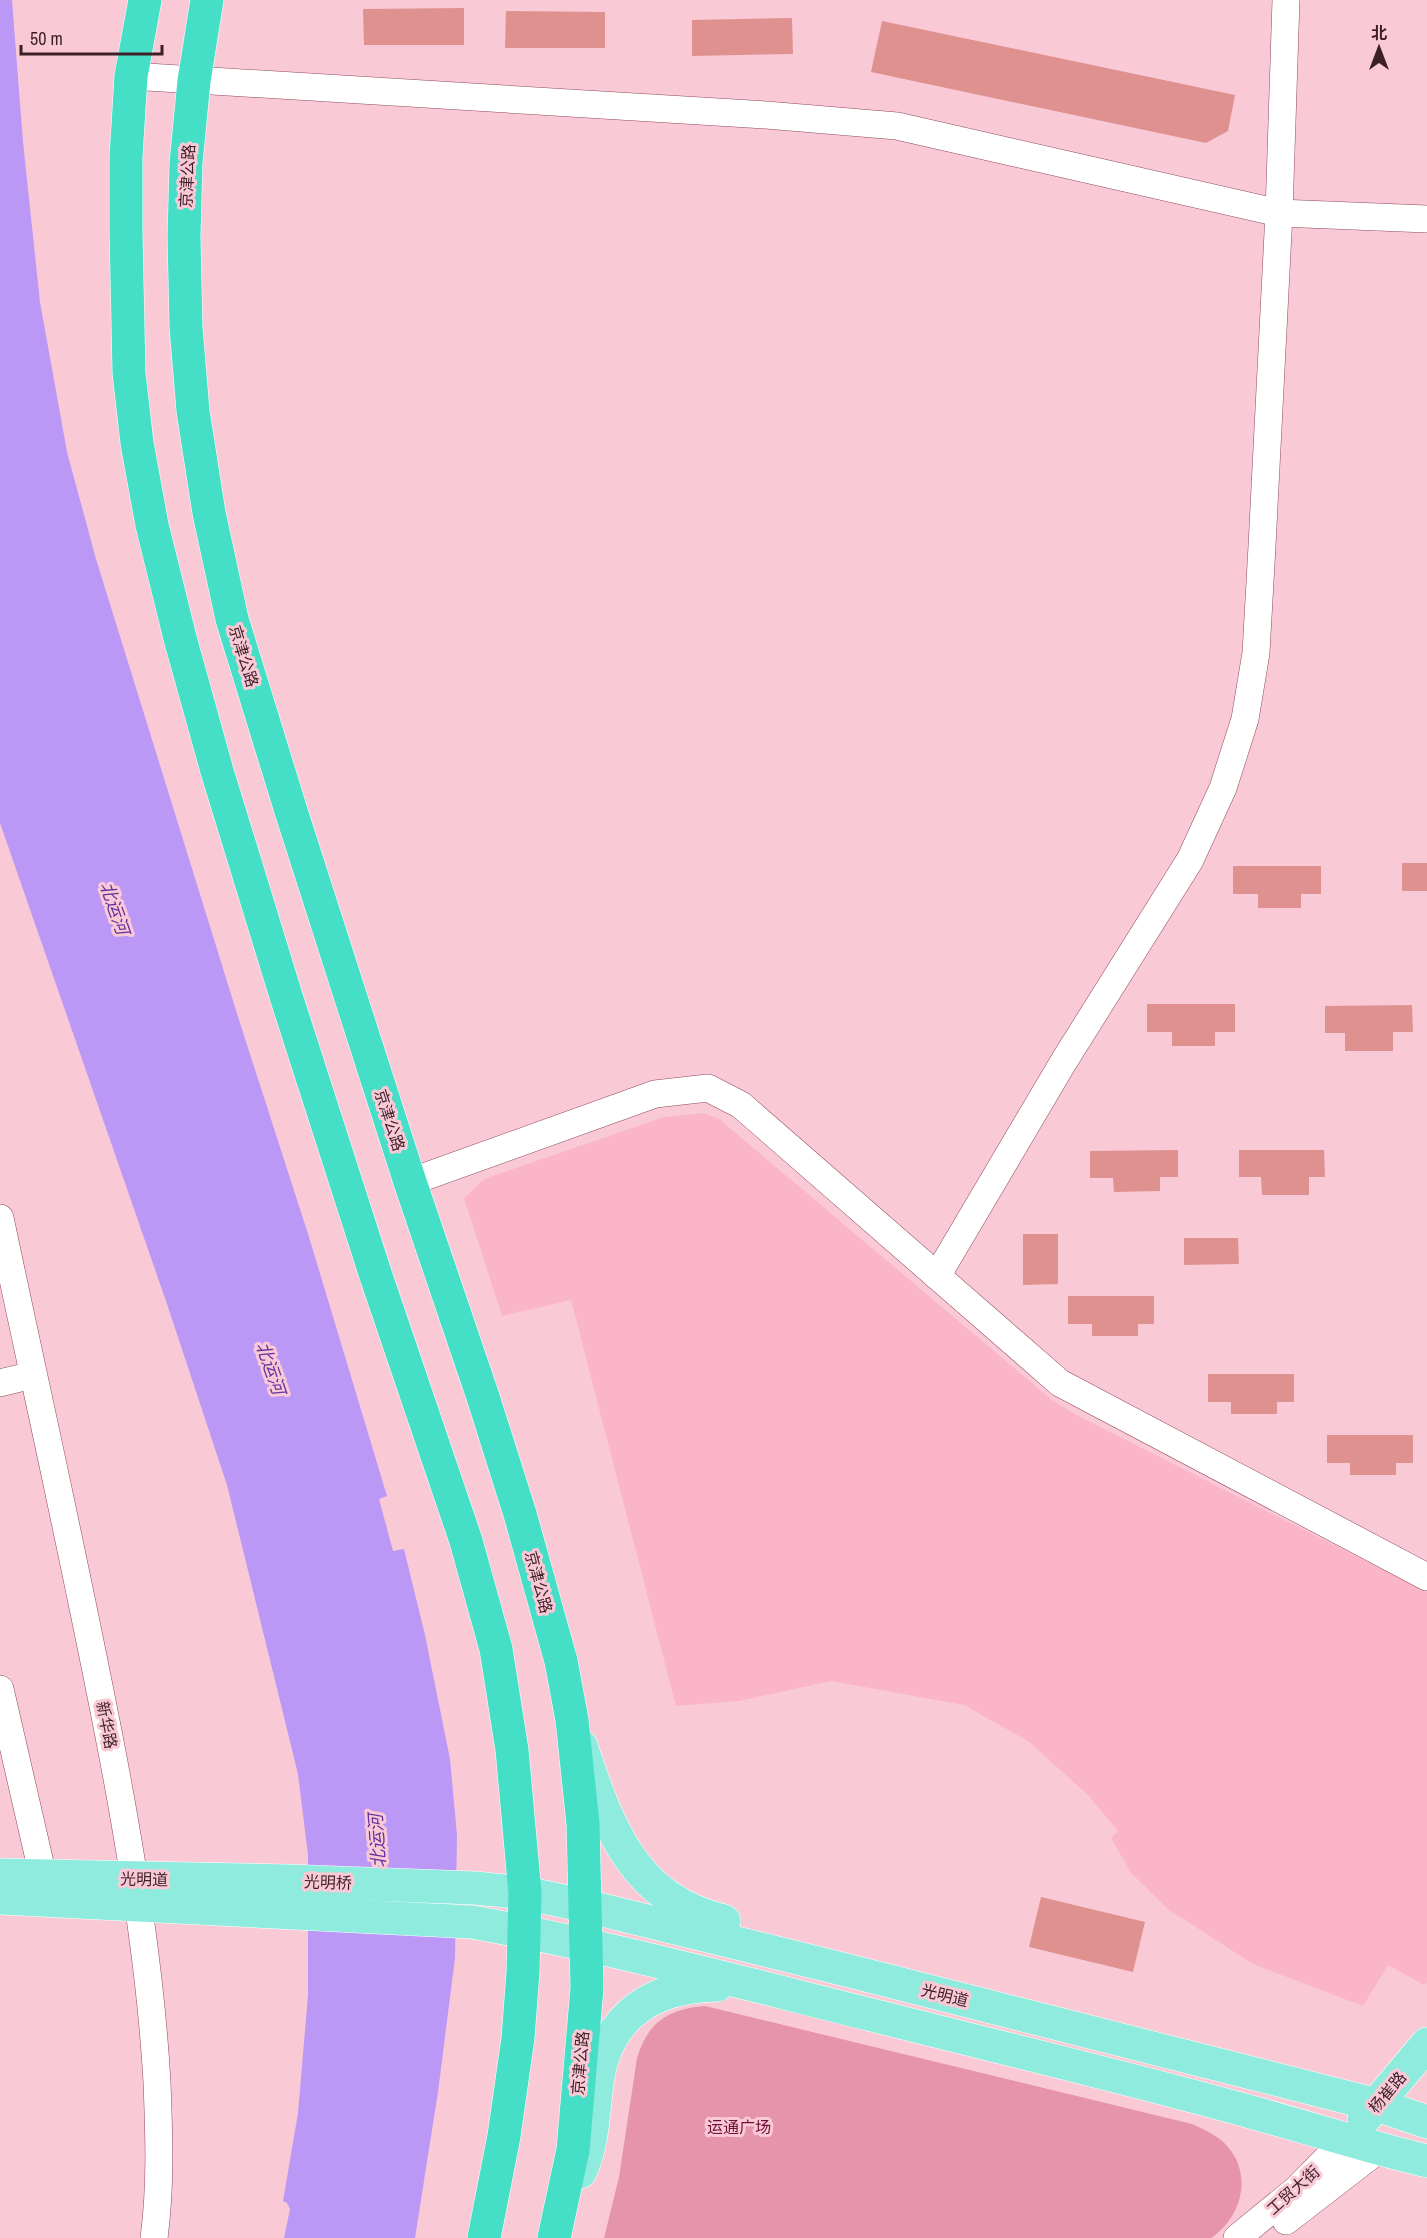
<svg xmlns="http://www.w3.org/2000/svg" width="1427" height="2238" font-family="'Archivo Narrow','Noto Sans SC',sans-serif">
<rect width="100%" height="100%" fill="#fac9d6"/>
<!-- built -->
<polygon fill="#fbb5c8" points="704,1113 719,1119 1052,1400 1078,1416 1427,1592 1427,1982 1424,1985 1388,1965 1363,2006 1253,1964 1168,1909 1131,1873 1111,1838 1118,1831 1087,1794 1028,1741 964,1705 831,1681 739,1701 676,1706 571,1300 502,1316 464,1198 484,1179 664,1117"/>
<!-- green -->
<path fill="#e694ac" d="M705 2006 1192 2124C1205 2130 1219 2136 1228 2147 1253 2176 1241 2218 1211 2238H604L619 2177 637 2058C648 2022 668 2009 705 2006Z"/>
<!-- water -->
<polygon fill="#bc98f6" points="0,0 12,0 23,142 40,302 67,452 96,559 239,1020 309,1237 387,1496 379,1499 393,1551 404,1549 425,1635 450,1759 457,1835 455,1958 438,2092 415,2238 284,2238 290,2209 287,2203 283,2201 298,2113 308,1995 308,1855 298,1774 227,1485 167,1304 0,823"/>
<!-- building -->
<g fill="#df9190">
<polygon points="464,8 464,45 364,45 363,9"/>
<polygon points="506,11 605,12 605,48 505,48"/>
<polygon points="792,18 793,54 692,56 692,20"/>
<polygon points="882,21 1235,95 1228,131 1206,143 871,72"/>
<rect x="1402" y="863" width="25" height="28"/>
<polygon points="1233,866 1321,866 1321,894 1301,894 1301,908 1258,908 1258,894 1233,894"/>
<polygon points="1147,1004 1235,1004 1235,1032 1215,1032 1215,1046 1172,1046 1172,1032 1147,1032"/>
<polygon points="1412,1005 1413,1032 1393,1032 1393,1051 1345,1051 1345,1033 1325,1033 1325,1006"/>
<polygon points="1178,1150 1178,1177 1160,1177 1160,1191 1114,1192 1113,1178 1090,1178 1090,1151"/>
<polygon points="1239,1150 1324,1150 1325,1177 1309,1177 1309,1195 1262,1195 1261,1177 1239,1177"/>
<polygon points="1023,1234 1058,1234 1058,1284 1023,1285"/>
<polygon points="1184,1238 1238,1238 1239,1264 1184,1265"/>
<polygon points="1068,1296 1154,1296 1154,1324 1138,1324 1138,1336 1092,1336 1092,1324 1068,1324"/>
<polygon points="1208,1374 1294,1374 1294,1402 1277,1402 1277,1414 1231,1414 1231,1402 1208,1402"/>
<polygon points="1327,1435 1413,1435 1413,1463 1396,1463 1396,1475 1350,1475 1350,1463 1327,1463"/>
<polygon points="1041,1897 1145,1922 1133,1972 1029,1947"/>
</g>
<g fill="none" stroke-linecap="round" stroke-linejoin="round">
<!-- minor casing -->
<g stroke="#8e4a60" stroke-width="28">
<g id="minor">
<polyline points="131,76 766,115 897,126 1279,213 1427,219"/>
<polyline points="410,1182 655,1094 708,1088 741,1105 1060,1383 1427,1577"/>
<path d="M0 1218C39 1403 81 1587 116 1773 135 1876 151 1978 157 2082 159 2134 161 2186 154 2238"/>
<polyline points="937,1276 1064,1061 1190,860 1223,788 1245,719 1256,653 1262,546 1279,213 1286,0"/>
<polyline points="0,1383 33,1375"/>
<polyline points="0,1689 43,1876"/>
<polyline points="1286,2221 1378,2150"/>
<polyline points="1237,2238 1297,2189 1346,2139"/>
</g>
</g>
<!-- major casing -->
<g stroke="#fff" stroke-width="34">
<g id="major">
<path d="M581 1746C608 1826 632 1899 724 1921"/>
<polyline points="0,1875 289,1881 475,1888 525,1893 586,1906 850,1971 1377,2105 1427,2122"/>
<path d="M0 1898 472 1922C607 1946 739 1982 872 2015 998 2047 1125 2077 1251 2112 1310 2128 1368 2147 1427 2161"/>
<polyline points="1364,2119 1427,2044"/>
<path d="M580 2172C594 2143 593 2108 598 2077 609 2013 656 1986 717 1985"/>
</g>
</g>
<!-- highway casing -->
<g stroke="#fff" stroke-width="34">
<g id="highway">
<polyline points="145,0 131,76 126,157 126,232 129,373 137,443 152,525 180,638 217,771 286,996 376,1276 466,1541 496,1649 512,1750 525,1893 523,1972 518,2038 504,2136 484,2238"/>
<polyline points="207,0 194,81 186,163 184,236 186,327 193,411 209,513 232,619 291,811 410,1182 483,1397 520,1514 561,1661 572,1720 583,1824 587,1988 573,2150 554,2238"/>
</g>
</g>
<!-- minor -->
<use href="#minor" stroke="#fff" stroke-width="27"/>
<!-- major -->
<use href="#major" stroke="#8febdd" stroke-width="33"/>
<!-- highway -->
<use href="#highway" stroke="#45dec7" stroke-width="33"/>
</g>
<g text-anchor="middle" dominant-baseline="central" stroke-width="6" stroke-linejoin="round" paint-order="stroke">
<!-- street labels -->
<g font-size="16" fill="#3d1f28" stroke="#fac9d6">
<text transform="translate(187 176) rotate(-87)">京津公路</text>
<text transform="translate(244 656) rotate(73)">京津公路</text>
<text transform="translate(390 1120) rotate(72)">京津公路</text>
<text transform="translate(539 1582) rotate(75)">京津公路</text>
<text transform="translate(107 1725) rotate(79)">新华路</text>
<text transform="translate(144 1879) rotate(1)">光明道</text>
<text transform="translate(328 1882) rotate(2)">光明桥</text>
<text transform="translate(945 1995) rotate(14)">光明道</text>
<text transform="translate(580 2063) rotate(-85)">京津公路</text>
<text transform="translate(1387 2092) rotate(-50)">杨崔路</text>
<text transform="translate(1293 2190) rotate(-42)">工贸大街</text>
</g>
<!-- park labels -->
<g font-size="16" fill="#70103a" stroke="#fac9d6">
<text x="739" y="2127">运通广场</text>
</g>
<!-- water labels -->
<g font-size="18" font-style="italic" fill="#64339f" stroke="#fac9d6">
<text transform="translate(115 908) rotate(71)">北运河</text>
<text transform="translate(271 1368) rotate(71)">北运河</text>
<text transform="translate(377 1841) rotate(-94)">北运河</text>
</g>
</g>
<!-- north arrow -->
<g transform="translate(1379 48)" stroke="#fac9d6" stroke-width="4.5" paint-order="stroke">
<path d="M0-4.5L10 22L0 15L-10 22Z" fill="#3d1f28"/>
<text y="-9" font-size="16" font-weight="bold" text-anchor="middle" fill="#3d1f28">北</text>
</g>
<!-- scale -->
<path d="M21 45v9h141v-9" fill="none" stroke="#3d1f28" stroke-width="3"/>
<text x="30" y="45" font-size="18" fill="#3d1f28" stroke="#fac9d6" stroke-width="4.5" paint-order="stroke">50 m</text>
</svg>
